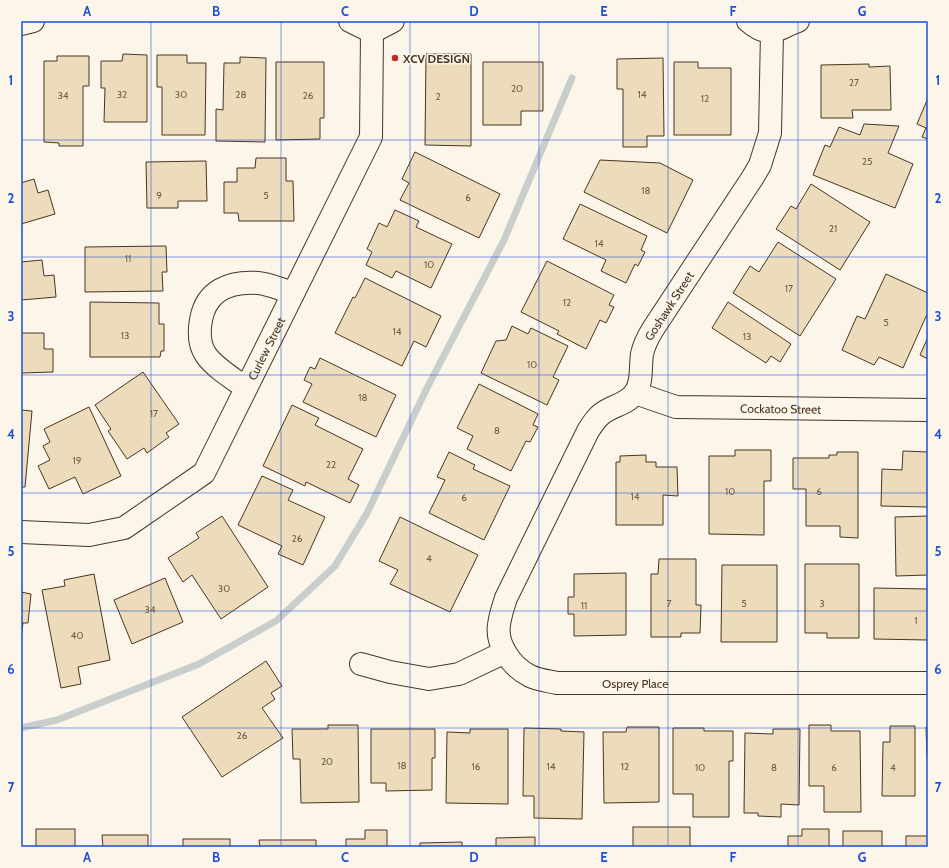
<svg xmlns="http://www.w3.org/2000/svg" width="949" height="868" font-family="Cabin,sans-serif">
<rect width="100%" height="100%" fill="#fbf6e9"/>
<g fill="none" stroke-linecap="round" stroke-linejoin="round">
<!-- stream -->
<polyline stroke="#c9cecd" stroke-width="7" points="21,728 57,720 199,664 276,621 335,566 367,513 427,388 504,240 572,78"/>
</g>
<!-- building -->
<g fill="#ecdcbc" stroke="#4a3520">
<polygon points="123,54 147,55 147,122 104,122 105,88 101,88 101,61 122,61"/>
<polygon points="426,54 471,54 471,146 425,145"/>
<polygon points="157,55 187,55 187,63 206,63 205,135 162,135 162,87 157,87"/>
<polygon points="57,56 89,56 89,86 83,86 83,146 59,146 59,143 44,142 44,61 57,61"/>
<polygon points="240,57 266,58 265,142 216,141 216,109 223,110 224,63 240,63"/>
<polygon points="663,58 664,136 647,136 647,147 623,147 623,89 617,89 617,59"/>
<polygon points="276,62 324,62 324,118 320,118 320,139 276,140"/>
<polygon points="483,62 543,62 543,111 521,111 521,125 483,125"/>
<polygon points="674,62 698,62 698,68 731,68 731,135 674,135"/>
<polygon points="869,64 869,67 890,66 891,110 852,110 853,118 821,118 821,65"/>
<polygon points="928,98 928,139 922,137 926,128 917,124"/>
<polygon points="864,124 899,126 888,153 913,164 895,208 813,175 825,145 830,147 839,127 860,135"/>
<polygon points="415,152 500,194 479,238 400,200 409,183 402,179"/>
<polygon points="256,158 286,158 286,181 293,181 294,221 239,221 238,213 224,213 224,182 237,182 237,168 255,168"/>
<polygon points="600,160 660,163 693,180 667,233 584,192"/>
<polygon points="206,161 207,201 178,201 178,208 147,208 146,162"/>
<polygon points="34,179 38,193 48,190 55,214 21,224 21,183"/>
<polygon points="811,184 870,222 840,270 776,229 791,206 796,209"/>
<polygon points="580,204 647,236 641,250 645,252 638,266 635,264 626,283 601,271 606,260 563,239"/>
<polygon points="395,210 419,221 416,227 452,244 431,288 396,271 392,278 366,265 372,252 367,249 379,223 387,227"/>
<polygon points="778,242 836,279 800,336 733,293 750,266 759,272"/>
<polygon points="166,246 167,272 162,272 163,291 85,292 85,247"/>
<polygon points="42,260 44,276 54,275 56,297 21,300 21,262"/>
<polygon points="547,261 614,295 609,305 614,307 606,323 600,320 586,349 557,334 559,331 521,312"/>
<polygon points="886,274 928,293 928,312 903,368 879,357 874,365 842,350 857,316 865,319"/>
<polygon points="365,278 441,316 426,347 414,341 402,366 335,333 353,297 355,298"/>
<polygon points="90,302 159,303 159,324 164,324 164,351 161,351 160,357 90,357"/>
<polygon points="728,302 791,344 780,362 771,356 766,363 712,328"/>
<polygon points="512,326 528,334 531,328 568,346 553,377 559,380 547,405 481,373 496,341 506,340"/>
<polygon points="21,333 44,333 44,349 53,349 53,372 21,373"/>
<polygon points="928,337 928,359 920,355"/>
<polygon points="320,358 396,395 376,437 303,402 312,384 304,380 310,367 315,369"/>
<polygon points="143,372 179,424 166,433 169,437 147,453 144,448 127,459 108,431 111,429 95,405"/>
<polygon points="479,384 538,414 533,425 538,427 530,442 526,441 511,471 467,449 473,436 457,428"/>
<polygon points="292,405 319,418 315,425 363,449 348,479 359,485 350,503 306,482 305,486 263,466"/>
<polygon points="89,407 121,476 83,494 75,477 49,489 38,466 50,460 43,446 50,442 44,429"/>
<polygon points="21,410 32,411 25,487 21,487"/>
<polygon points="735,450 771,450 771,481 764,481 764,535 709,534 709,456 735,456"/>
<polygon points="903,451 928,452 928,507 881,506 882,469 902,470"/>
<polygon points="449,452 475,465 473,469 510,486 484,540 429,513 445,480 437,477"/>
<polygon points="837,452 858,452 858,538 840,537 840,526 806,526 806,489 793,489 793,458 829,458 829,455 837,455"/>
<polygon points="646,455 646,462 656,462 656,467 677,467 678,496 663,495 663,525 616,525 616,462 620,462 620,456"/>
<polygon points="262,476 293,490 288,500 325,517 303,565 278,554 282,546 238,525"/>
<polygon points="222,516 268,587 221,619 192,575 183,582 168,558 199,538 196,533"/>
<polygon points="928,516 928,575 896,576 895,517"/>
<polygon points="400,517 478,555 450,612 390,584 398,570 379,561"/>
<polygon points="659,559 696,559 696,605 701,605 700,633 681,633 681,637 651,637 651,574 658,574"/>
<polygon points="805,564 859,564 859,638 827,638 827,633 805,633"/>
<polygon points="722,565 777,565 777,642 721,642"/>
<polygon points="626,573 626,635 574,636 574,614 568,614 568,597 574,597 574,574"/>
<polygon points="94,574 110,660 78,667 81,684 61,688 42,590 65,586 64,580"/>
<polygon points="165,578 183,622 132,644 114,600"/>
<polygon points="874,588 928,589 928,640 874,639"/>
<polygon points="21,592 31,594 28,623 23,623 21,637"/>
<polygon points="266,661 282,686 271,693 275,699 262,708 283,738 222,777 182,717"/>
<polygon points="328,725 358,725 359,802 301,803 300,759 293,759 292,729 328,729"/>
<polygon points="809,725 831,725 831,731 860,731 861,812 824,812 824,786 809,786"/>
<polygon points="890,726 915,726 915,796 882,796 883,742 890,742"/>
<polygon points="928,726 928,757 927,757 926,727"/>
<polygon points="627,727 659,727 659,802 604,803 603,732 626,732"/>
<polygon points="524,728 561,729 561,731 584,732 582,819 534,818 534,796 523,796"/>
<polygon points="673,728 704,728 704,731 733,731 733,761 729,761 729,817 693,817 693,794 673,794"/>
<polygon points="371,729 435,729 435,758 432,758 432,790 386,791 386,783 371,783"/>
<polygon points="470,729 508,729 508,804 446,803 447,732 470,733"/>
<polygon points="773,729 800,729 799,805 781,804 781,817 758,816 758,813 744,813 745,733 773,734"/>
<rect x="633" y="827" width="57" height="20"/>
<rect x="36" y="829" width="39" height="18"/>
<polygon points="802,829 829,829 829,847 788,847 788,836 802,836"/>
<polygon points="365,830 387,830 387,847 346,847 346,839 365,839"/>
<rect x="843" y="831" width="39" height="16"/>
<polygon points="102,835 148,835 148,847 103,847"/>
<rect x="906" y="836" width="22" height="11"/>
<polygon points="535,837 535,847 496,847 496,838"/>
<rect x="183" y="839" width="47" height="8"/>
<polygon points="259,840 316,840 316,847 260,847"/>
<polygon points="462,842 462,847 420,847 420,843"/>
</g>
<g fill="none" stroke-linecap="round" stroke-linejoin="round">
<!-- minor casing -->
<g stroke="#4a3520" stroke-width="24">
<g id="minor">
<polyline points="350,21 372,32 393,21"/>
<path d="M748 21C770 40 776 29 798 21"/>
<polyline points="21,24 33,21"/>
<path id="s1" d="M772 32 770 133 760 165 753 177 653 329C648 337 644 345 642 354 640 366 643 382 635 393 628 403 616 405 606 411 598 415 593 423 588 431L506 598C503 607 500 616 499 625 496 645 512 667 530 676 538 680 548 681 557 683H928"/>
<path d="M246 388C235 380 214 367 206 355 199 345 199 331 201 320 206 290 230 281 258 283 270 284 282 290 293 293"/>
<path id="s2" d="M635 393 676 407 928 410"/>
<path id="s3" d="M21 532 89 535 124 528 204 473 371 137 372 32"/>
<polyline points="361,664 390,672 429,679 459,674 505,652"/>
</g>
</g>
<!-- minor -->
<use href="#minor" stroke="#fbf6e9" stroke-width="22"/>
</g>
<!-- grid -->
<path fill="none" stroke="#1d4ed8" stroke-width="1" stroke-opacity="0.55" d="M151 21V847M281 21V847M410 21V847M539 21V847M668 21V847M798 21V847M21 140H928M21 257H928M21 375H928M21 493H928M21 611H928M21 728H928"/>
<!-- markers -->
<circle fill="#c62828" stroke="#fbf6e9" stroke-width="1.5" cx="395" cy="58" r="4"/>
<g text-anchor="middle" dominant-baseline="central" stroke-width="3" stroke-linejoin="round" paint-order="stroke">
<!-- number labels -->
<g font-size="10" fill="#725f47">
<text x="854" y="82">27</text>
<text x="517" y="88">20</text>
<text x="122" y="94">32</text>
<text x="181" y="94">30</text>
<text x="241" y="94">28</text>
<text x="642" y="94">14</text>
<text x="63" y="95">34</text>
<text x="308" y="95">26</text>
<text x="438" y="96">2</text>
<text x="705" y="98">12</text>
<text x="867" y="161">25</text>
<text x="646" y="190">18</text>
<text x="159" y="195">9</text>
<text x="266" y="195">5</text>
<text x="468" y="197">6</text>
<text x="833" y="228">21</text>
<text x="599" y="243">14</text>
<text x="128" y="258">11</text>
<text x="429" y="264">10</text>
<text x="789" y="288">17</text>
<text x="567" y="302">12</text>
<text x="886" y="322">5</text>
<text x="397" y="331">14</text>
<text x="125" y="335">13</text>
<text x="747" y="336">13</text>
<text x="532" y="364">10</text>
<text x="363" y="397">18</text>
<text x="154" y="413">17</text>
<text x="497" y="430">8</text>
<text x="77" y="460">19</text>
<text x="331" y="464">22</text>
<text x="730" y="491">10</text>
<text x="819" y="491">6</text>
<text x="635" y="496">14</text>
<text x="464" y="497">6</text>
<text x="297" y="538">26</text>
<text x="429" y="558">4</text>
<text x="224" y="588">30</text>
<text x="669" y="603">7</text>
<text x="744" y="603">5</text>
<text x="822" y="603">3</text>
<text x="584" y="605">11</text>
<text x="150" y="609">34</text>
<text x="916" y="620">1</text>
<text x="77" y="635">40</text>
<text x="242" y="735">26</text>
<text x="327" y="761">20</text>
<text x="402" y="765">18</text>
<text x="476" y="766">16</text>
<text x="551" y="766">14</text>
<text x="625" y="766">12</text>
<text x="700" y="767">10</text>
<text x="774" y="767">8</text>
<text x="834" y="767">6</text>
<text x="893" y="767">4</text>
</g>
<!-- poi labels -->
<g font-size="12" font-weight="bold" fill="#4a3520" stroke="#fbf6e9" text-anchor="start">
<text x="403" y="58">XCV DESIGN</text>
</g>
<!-- street labels -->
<g font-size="12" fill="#4a3520" stroke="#fbf6e9">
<text transform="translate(669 306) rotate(-57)">Goshawk Street</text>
<text stroke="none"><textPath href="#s3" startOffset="340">Curlew Street</textPath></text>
<text stroke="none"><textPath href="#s2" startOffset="148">Cockatoo Street</textPath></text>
<text stroke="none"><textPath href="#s1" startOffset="843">Osprey Place</textPath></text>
</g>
</g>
<!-- border -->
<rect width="949" height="868" fill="none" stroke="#fbf6e9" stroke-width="44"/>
<rect x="22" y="22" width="905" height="824" fill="none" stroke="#1d4ed8" stroke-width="1.5"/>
<g font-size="13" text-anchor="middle" font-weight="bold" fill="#1d4ed8">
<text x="87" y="16">A</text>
<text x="216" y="16">B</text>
<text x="345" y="16">C</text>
<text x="474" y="16">D</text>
<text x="604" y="16">E</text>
<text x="733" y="16">F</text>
<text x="862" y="16">G</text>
<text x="11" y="85">1</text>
<text x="938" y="85">1</text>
<text x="11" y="203">2</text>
<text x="938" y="203">2</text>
<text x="11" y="321">3</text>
<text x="938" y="321">3</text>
<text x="11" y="439">4</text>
<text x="938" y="439">4</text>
<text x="11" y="556">5</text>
<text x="938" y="556">5</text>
<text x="11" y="674">6</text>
<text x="938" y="674">6</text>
<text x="11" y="792">7</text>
<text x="938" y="792">7</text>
<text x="87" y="862">A</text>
<text x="216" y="862">B</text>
<text x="345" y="862">C</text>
<text x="474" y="862">D</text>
<text x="604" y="862">E</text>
<text x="733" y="862">F</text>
<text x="862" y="862">G</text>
</g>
</svg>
